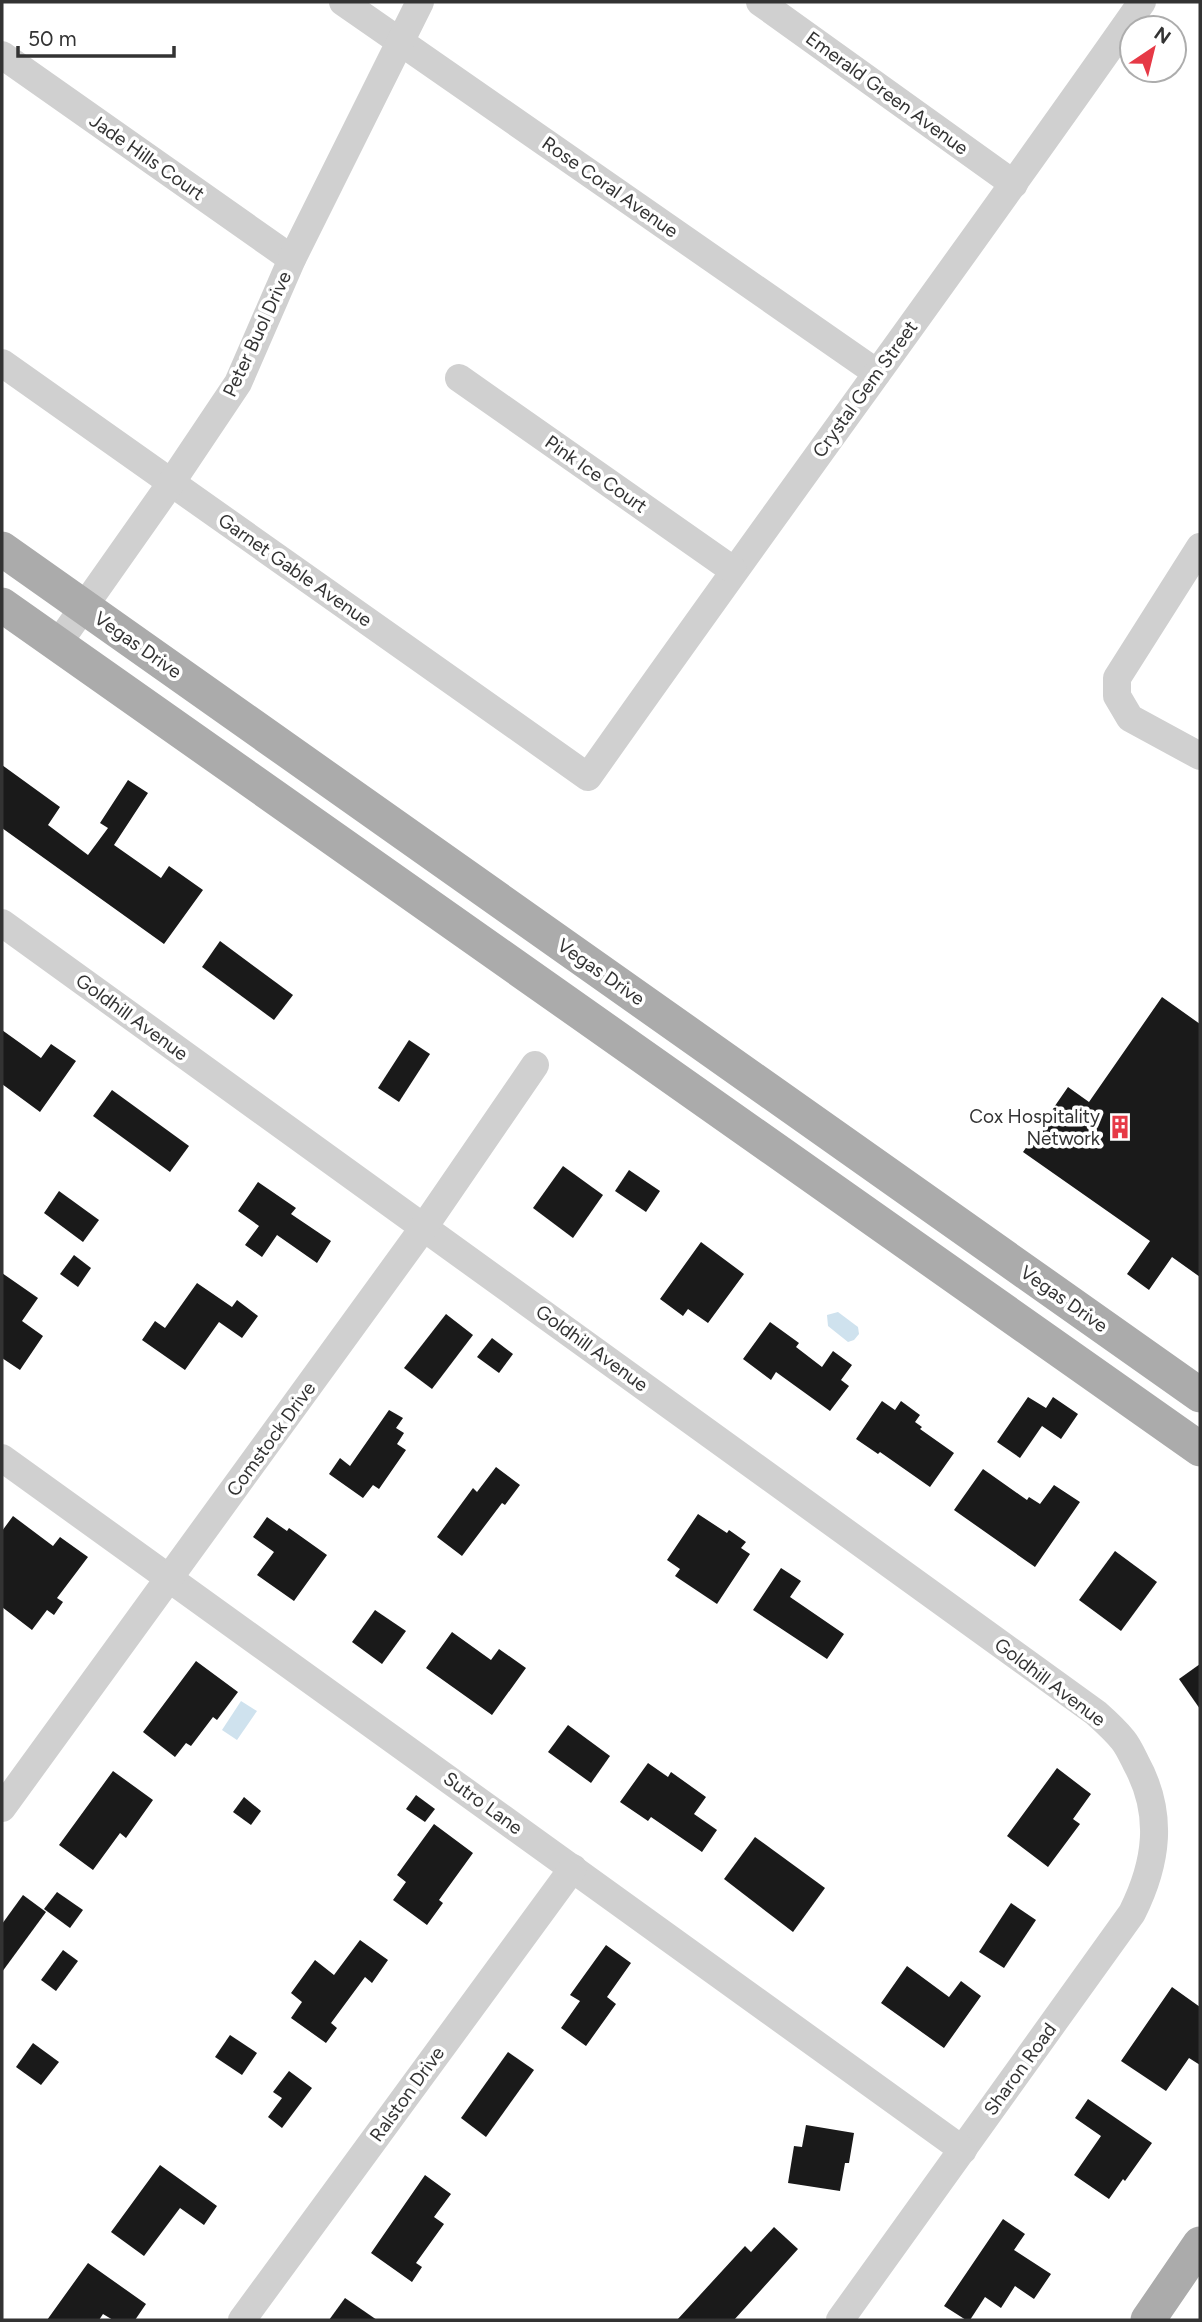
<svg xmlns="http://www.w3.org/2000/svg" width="1202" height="2322" font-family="Figtree,sans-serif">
<rect width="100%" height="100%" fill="#fff"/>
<!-- water -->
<g fill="#cfe2ee">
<polygon points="838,1312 858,1327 859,1334 854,1340 848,1342 828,1326 827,1315"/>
<polygon points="241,1701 257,1711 237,1740 222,1730"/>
</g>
<!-- building -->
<g fill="#1a1a1a">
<polygon points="2,765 60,807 48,825 88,855 108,828 100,823 128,780 148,793 114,845 161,878 169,866 203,890 164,944 2,828"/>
<polygon points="220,941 293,995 274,1020 202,967"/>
<polygon points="1162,997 1200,1024 1200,1277 1172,1257 1149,1290 1127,1274 1150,1241 1023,1152 1068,1087 1089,1102"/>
<polygon points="2,1030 41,1058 51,1044 76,1061 40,1112 2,1084"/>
<polygon points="409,1040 430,1054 399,1102 378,1088"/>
<polygon points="112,1090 189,1146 170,1172 93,1116"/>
<polygon points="563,1166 603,1195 573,1238 533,1208"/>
<polygon points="629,1170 660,1191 646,1212 615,1191"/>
<polygon points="258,1182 296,1208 291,1214 331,1241 317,1263 277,1235 262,1257 245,1245 259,1226 238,1211"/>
<polygon points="59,1191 99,1220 83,1242 44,1213"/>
<polygon points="701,1242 744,1274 708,1323 688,1309 683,1316 660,1299"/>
<polygon points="74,1255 91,1268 78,1287 60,1274"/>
<polygon points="2,1273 38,1298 22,1321 43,1336 20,1370 2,1358"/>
<polygon points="197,1283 232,1307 237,1300 258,1316 242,1338 219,1322 185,1370 142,1340 155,1321 165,1328"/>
<polygon points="446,1314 473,1335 432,1389 404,1368"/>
<polygon points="770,1322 799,1343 796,1347 822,1367 833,1351 852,1365 841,1380 849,1386 830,1411 776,1372 771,1380 743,1359"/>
<polygon points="492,1338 513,1354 499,1373 477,1357"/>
<polygon points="1028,1397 1046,1408 1053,1397 1078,1414 1061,1439 1042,1426 1020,1458 997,1442"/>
<polygon points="882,1401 895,1410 901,1401 920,1415 915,1422 922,1427 920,1429 954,1453 930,1487 880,1452 878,1454 856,1439"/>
<polygon points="389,1410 403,1418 396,1428 404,1433 397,1444 406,1450 379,1489 373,1485 363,1498 329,1474 340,1458 350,1466"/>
<polygon points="496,1467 520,1485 505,1505 502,1503 462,1556 437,1537 473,1488 477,1492"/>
<polygon points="983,1469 1027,1500 1029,1497 1040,1504 1054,1485 1080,1502 1035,1567 954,1510"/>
<polygon points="698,1514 727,1533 729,1530 746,1542 741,1548 750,1554 717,1604 675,1576 680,1569 667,1560"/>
<polygon points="13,1516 53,1546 60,1537 88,1557 57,1598 63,1602 54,1615 47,1610 32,1630 2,1607 2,1531"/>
<polygon points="267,1517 287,1531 289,1528 327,1555 294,1601 257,1575 274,1552 253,1537"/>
<polygon points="1115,1551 1157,1582 1121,1631 1079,1600"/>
<polygon points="781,1568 801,1581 790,1597 844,1634 827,1659 753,1610"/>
<polygon points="375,1610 406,1631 382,1664 352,1642"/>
<polygon points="452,1632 491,1660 499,1649 526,1668 492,1715 426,1668"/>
<polygon points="196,1661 238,1692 217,1720 213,1717 191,1746 186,1743 175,1757 143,1732"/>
<polygon points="1200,1664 1200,1709 1179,1679"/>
<polygon points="568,1725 610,1756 591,1783 548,1752"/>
<polygon points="648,1763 668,1777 671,1772 706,1797 694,1814 717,1830 702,1852 651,1817 648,1821 620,1802"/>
<polygon points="1057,1768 1091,1794 1073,1819 1080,1824 1048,1867 1007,1836"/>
<polygon points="113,1771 153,1800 126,1838 120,1833 93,1870 59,1845"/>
<polygon points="416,1795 435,1809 425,1822 406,1809"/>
<polygon points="244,1797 261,1811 251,1825 233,1812"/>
<polygon points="434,1824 473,1853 439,1900 443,1903 427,1925 393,1900 406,1882 397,1875"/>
<polygon points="755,1837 825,1888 793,1932 724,1879"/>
<polygon points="57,1892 83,1910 70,1928 44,1909"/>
<polygon points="23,1895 46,1912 2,1972 2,1924"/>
<polygon points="1011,1903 1036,1920 1004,1968 979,1952"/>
<polygon points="360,1940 388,1960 372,1983 365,1977 331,2023 337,2028 326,2043 291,2018 302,2002 291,1993 315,1960 334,1975"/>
<polygon points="606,1945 631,1963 607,1997 616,2004 586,2046 561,2028 580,2001 570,1995"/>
<polygon points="63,1950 78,1961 56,1991 41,1980"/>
<polygon points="907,1966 949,1997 961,1981 981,1996 944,2048 881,2003"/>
<polygon points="1172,1987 1200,2007 1200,2065 1189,2058 1166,2091 1121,2061"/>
<polygon points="230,2035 257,2053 242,2075 215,2057"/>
<polygon points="33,2043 59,2062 41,2085 16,2067"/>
<polygon points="508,2052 534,2070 486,2137 461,2118"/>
<polygon points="289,2071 312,2088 282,2128 268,2117 282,2098 273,2092"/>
<polygon points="1088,2099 1152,2143 1125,2181 1123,2179 1109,2199 1074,2175 1101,2136 1075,2118"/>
<polygon points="806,2125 854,2133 849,2163 845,2163 840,2191 788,2183 794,2146 802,2147"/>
<polygon points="160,2165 217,2206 204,2225 180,2208 144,2256 111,2232"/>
<polygon points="425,2175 451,2194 434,2217 444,2224 416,2263 422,2267 412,2282 371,2253"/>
<polygon points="1003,2219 1025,2234 1014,2250 1051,2274 1034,2299 1015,2286 1001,2308 985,2297 970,2320 966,2320 944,2306"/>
<polygon points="774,2227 798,2249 734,2320 677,2320 745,2246 751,2252"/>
<polygon points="88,2263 146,2304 135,2320 113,2320 103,2314 99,2320 47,2320"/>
<polygon points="345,2298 377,2320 329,2320"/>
</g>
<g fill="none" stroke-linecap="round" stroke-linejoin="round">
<!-- minor -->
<g stroke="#d0d0d0" stroke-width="28">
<polyline points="343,2 877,373"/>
<polyline points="760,2 1014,184"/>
<polyline points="2,55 292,259"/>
<path d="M2 363 588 777C771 517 960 262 1142 2"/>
<polyline points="459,378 733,570"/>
<polyline points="1200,547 1117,678 1117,696 1130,718 1200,756"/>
<polyline points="57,645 171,483 238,383 292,259 420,2"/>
<path d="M2 923 1096 1713C1105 1721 1115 1730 1123 1740 1128 1746 1132 1755 1136 1763 1164 1814 1157 1863 1132 1913L840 2320"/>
<polyline points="2,1458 963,2150"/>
<polyline points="2,1808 424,1227 535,1065"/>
<polyline points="242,2320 573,1868"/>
</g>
<!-- major -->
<g stroke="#ababab" stroke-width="35">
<polyline points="2,549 1200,1395"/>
<polyline points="2,605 1200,1449"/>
<polyline points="1148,2320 1200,2244"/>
</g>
</g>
<!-- icons -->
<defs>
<g id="building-bare" transform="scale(1.89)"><path d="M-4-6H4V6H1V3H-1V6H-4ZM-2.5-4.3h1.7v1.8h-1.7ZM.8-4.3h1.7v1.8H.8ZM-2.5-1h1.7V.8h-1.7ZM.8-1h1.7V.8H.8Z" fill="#e63946" stroke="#fff" stroke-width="2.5" paint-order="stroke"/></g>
</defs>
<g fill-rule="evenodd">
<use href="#building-bare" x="1120" y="1127"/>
</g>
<g text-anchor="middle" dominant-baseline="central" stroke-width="7" stroke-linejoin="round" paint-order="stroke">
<!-- street labels -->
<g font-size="19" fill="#333" stroke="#fff">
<text transform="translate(887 93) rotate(36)">Emerald Green Avenue</text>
<text transform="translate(147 157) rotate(35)">Jade Hills Court</text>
<text transform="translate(610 187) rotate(35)">Rose Coral Avenue</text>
<text transform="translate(257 334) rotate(-65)">Peter Buol Drive</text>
<text transform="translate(865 389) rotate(-54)">Crystal Gem Street</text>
<text transform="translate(596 474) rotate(35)">Pink Ice Court</text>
<text transform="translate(295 570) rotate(35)">Garnet Gable Avenue</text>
<text transform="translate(138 645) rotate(35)">Vegas Drive</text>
<text transform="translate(601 972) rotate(35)">Vegas Drive</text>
<text transform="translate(132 1017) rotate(36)">Goldhill Avenue</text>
<text transform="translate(1064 1299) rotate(35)">Vegas Drive</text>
<text transform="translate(592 1348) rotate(36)">Goldhill Avenue</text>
<text transform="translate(271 1439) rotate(-54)">Comstock Drive</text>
<text transform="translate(1050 1682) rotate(37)">Goldhill Avenue</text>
<text transform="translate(483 1803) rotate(36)">Sutro Lane</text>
<text transform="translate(1020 2069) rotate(-54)">Sharon Road</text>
<text transform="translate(407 2094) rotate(-54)">Ralston Drive</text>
</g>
<!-- poi labels -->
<g font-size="19" fill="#333" stroke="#fff" text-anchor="end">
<text x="1100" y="1116">Cox Hospitality<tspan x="1100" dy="22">Network</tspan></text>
</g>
</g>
<!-- border -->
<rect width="1202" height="2322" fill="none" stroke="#333333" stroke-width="7"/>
<!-- north arrow -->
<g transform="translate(1153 49) rotate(35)"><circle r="33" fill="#ffffff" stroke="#adadad" stroke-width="2"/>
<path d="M0-5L12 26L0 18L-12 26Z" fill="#e63946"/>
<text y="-10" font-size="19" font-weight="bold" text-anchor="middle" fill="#333333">N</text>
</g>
<!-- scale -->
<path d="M18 46v10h156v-10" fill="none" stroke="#333333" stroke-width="3.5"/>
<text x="28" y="46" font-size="21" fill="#333333" stroke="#ffffff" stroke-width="5" paint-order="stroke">50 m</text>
</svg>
